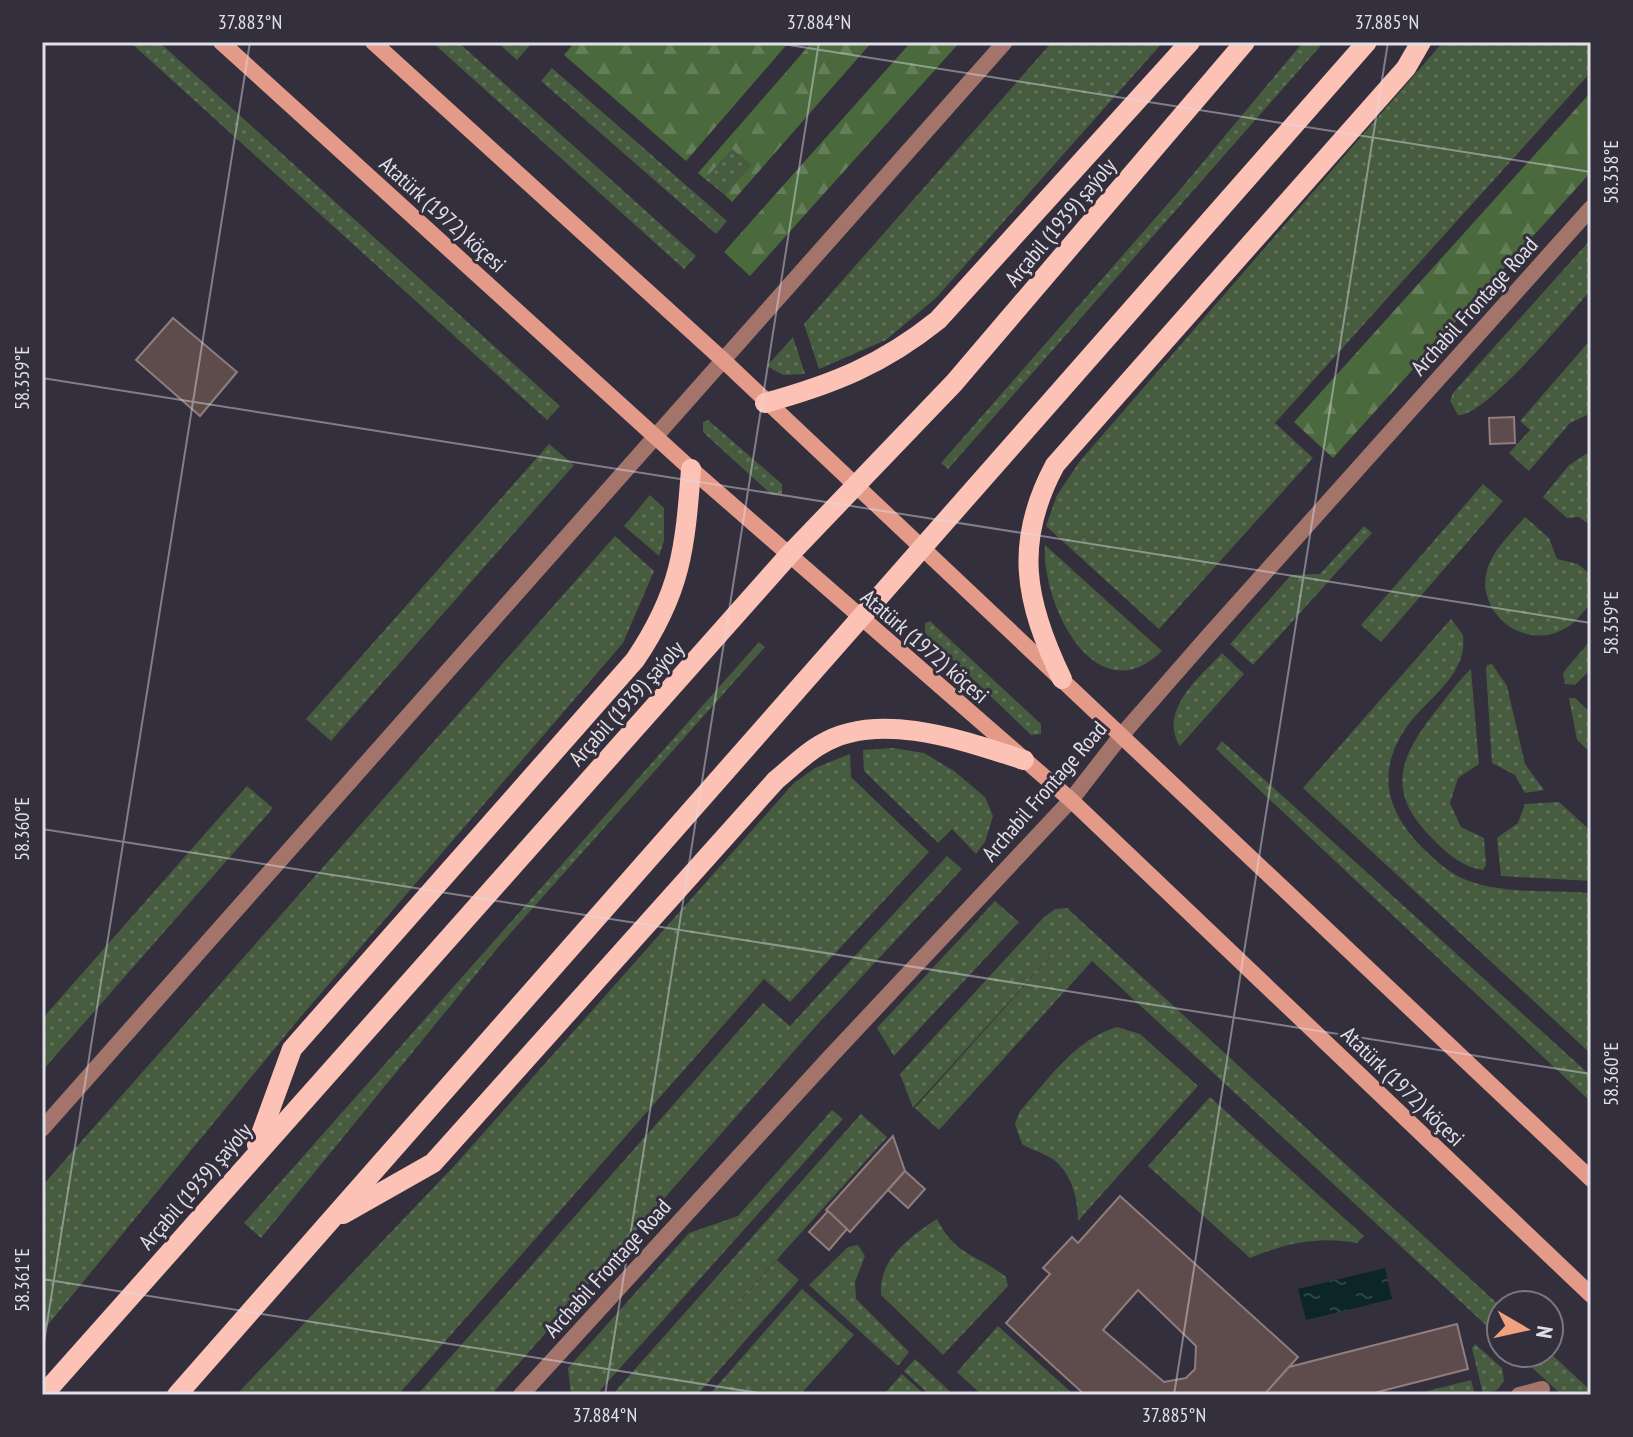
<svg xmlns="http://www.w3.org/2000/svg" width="1633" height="1437" font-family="'PT Sans Narrow',sans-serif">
<defs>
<pattern id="grass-dots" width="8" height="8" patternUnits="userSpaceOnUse" patternTransform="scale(2)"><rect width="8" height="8" fill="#475b3f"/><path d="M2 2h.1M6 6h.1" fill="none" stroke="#61725b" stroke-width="1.8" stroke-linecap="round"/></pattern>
<pattern id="forest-firs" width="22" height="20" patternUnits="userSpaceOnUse" patternTransform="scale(2)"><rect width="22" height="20" fill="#4a693d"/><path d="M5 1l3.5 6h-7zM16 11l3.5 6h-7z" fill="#647e59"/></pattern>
<pattern id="water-ripples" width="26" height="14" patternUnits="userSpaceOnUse" patternTransform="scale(2)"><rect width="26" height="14" fill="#0c2527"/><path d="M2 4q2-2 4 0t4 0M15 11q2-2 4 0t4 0" fill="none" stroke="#2f4446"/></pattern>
</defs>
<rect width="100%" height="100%" fill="#332f3c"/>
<!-- grass -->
<g fill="url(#grass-dots)">
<polygon points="130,42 159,42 560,406 547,420"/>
<polygon points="432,42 458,42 696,256 684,269"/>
<polygon points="497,42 533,42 517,60"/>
<polygon points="1052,42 1163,42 936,298 886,340 819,369 804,324"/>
<polygon points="1303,42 1324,42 948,469 941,463 1179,191"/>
<polygon points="1443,42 1591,42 1591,72 1275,423 1313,458 1159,629 1046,526 1057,495 1080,461"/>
<polygon points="552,68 727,221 716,234 541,81"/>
<polygon points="731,148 751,165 725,195 705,179"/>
<path d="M1591 239V290C1570 313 1485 418 1458 415L1450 401 1453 393Z"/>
<polygon points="793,337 805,374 783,375 767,366"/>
<polygon points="1591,339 1591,413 1570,423 1529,471 1509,453 1530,430 1520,421"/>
<polygon points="708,420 782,484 782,494 772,495 703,432 703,422"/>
<polygon points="549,444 574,465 331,741 306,719"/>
<polygon points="1591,451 1591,526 1579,517 1567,518 1543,497 1569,465"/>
<polygon points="1483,484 1503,501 1381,642 1361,625"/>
<polygon points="650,495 664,508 664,541 659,556 624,526"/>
<path d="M1525 517 1549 538 1557 559 1578 564 1591 575V603C1583 612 1575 624 1564 629 1521 653 1469 607 1490 562 1498 545 1513 531 1525 517Z"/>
<polygon points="1364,526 1372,533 1253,665 1230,644 1291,575 1320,574"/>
<polygon points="615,536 654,571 623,643 298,1020 42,1332 42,1186"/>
<path d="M1045 545 1162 651C1095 716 1041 603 1045 545Z"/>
<path d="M1451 619 1463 635C1468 674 1430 696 1408 725 1373 774 1388 816 1429 854 1442 867 1457 878 1475 883 1511 894 1554 890 1591 893V1054L1303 788Z"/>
<polygon points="930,621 1041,724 1041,734 1031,735 925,633 925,623"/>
<polygon points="1591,640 1591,669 1575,685 1565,684 1563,674 1566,669"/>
<polygon points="759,642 765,647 500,945 261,1238 244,1223"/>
<path d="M1222 653 1244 674 1180 746C1158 710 1200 677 1222 653Z"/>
<polygon points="1492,664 1507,686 1525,764 1544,790 1525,793 1515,775 1492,763 1486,670 1487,665"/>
<path d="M1471 669 1479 764 1458 778 1450 803 1461 827 1484 838 1486 865 1483 870C1462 867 1445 852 1431 837 1383 789 1402 753 1439 707 1449 694 1459 680 1471 669Z"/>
<polygon points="1569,698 1575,698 1591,713 1591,753 1577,740"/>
<polygon points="1222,741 1591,1076 1591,1102 1216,749"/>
<polygon points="893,748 924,753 954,771 985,797 993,816 985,842 976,854 952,829 938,843 864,771 863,750"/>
<polygon points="850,754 851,777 929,852 790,1002 764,979 398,1395 236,1395 455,1165 794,783 815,768"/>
<polygon points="247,786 273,808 42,1071 42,1019"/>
<polygon points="1559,802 1591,831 1591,881 1501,876 1497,838 1518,823 1525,804"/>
<polygon points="947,856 962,869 816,1026 491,1395 417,1395 763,1003 790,1026"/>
<polygon points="995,901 1019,922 894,1056 877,1028"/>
<polygon points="1067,908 1501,1307 1501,1339 1092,961 939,1130 915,1108 1067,938 913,1108 900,1074 1043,918 1055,909"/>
<path d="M1117 1027 1140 1034 1198 1086 1078 1221C1078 1198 1071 1171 1051 1158 1041 1152 1031 1150 1022 1144L1015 1124 1020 1111C1049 1079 1074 1040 1117 1027Z"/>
<path d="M1210 1097 1364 1236 1357 1243C1319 1236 1286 1243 1250 1258L1148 1166Z"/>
<polygon points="832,1110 843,1119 596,1395 571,1395 568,1368 689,1233 738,1216"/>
<polygon points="861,1114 887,1137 685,1362 777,1260 799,1280 697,1395 612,1395"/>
<path d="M937 1219C955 1256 977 1254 1006 1277L1008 1286 943 1355 881 1295C878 1259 911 1236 937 1219Z"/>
<polygon points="858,1245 865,1256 855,1282 856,1299 909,1352 898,1366 809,1285 848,1247"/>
<polygon points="802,1289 854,1335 800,1395 709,1395"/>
<polygon points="998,1326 1074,1395 982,1395 957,1372"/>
<polygon points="1475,1344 1502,1368 1504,1381 1497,1390 1483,1394 1472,1348"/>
<polygon points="1549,1352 1591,1391 1591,1395 1562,1395 1516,1353"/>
<polygon points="915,1359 954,1395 930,1395 904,1371"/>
<polygon points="902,1374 925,1395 883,1395"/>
<polygon points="1471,1380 1475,1395 1412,1395"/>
</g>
<!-- forest -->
<g fill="url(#forest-firs)">
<polygon points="575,42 789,42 686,161 564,55"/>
<polygon points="812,42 872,42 732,202 725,195 751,165 732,149 705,179 698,173"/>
<polygon points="911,42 960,42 750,276 724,252"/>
<polygon points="1591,92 1591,172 1333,458 1294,422"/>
</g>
<!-- water -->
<polygon fill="url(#water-ripples)" points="1385,1268 1392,1299 1306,1320 1298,1289"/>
<!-- building -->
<g fill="#5d4c4b" stroke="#907d7d" stroke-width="2" fill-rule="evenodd">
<polygon points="173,318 237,372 200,416 136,360"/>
<polygon points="1514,417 1515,443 1490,444 1489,418"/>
<polygon points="893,1136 905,1171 850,1232 826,1210"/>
<polygon points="905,1171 925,1189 908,1208 888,1190"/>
<path d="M1120 1196 1298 1357 1264 1395H1085L1006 1323 1050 1274 1043 1268 1072 1237 1078 1243ZM1138 1290 1196 1346 1195 1369 1186 1378 1164 1382 1103 1330Z"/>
<polygon points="828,1211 847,1229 829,1250 809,1232"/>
<polygon points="1457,1324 1468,1369 1366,1395 1264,1395 1289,1367"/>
</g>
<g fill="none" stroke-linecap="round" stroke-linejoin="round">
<!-- service -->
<polyline stroke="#a3756a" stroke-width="16" points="1519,1395 1542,1389"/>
<!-- minor -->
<g stroke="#a3756a" stroke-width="16">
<polyline points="42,1129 1005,42"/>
<polyline points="521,1395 830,1057 1071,800 1120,737 1210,634 1591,208"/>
</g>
<!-- secondary -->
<g stroke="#e39a89" stroke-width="16">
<polyline points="221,42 691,469 1071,800 1591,1295"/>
<polyline points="373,42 723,360 1591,1179"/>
</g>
<!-- primary -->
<g stroke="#fcc2b5" stroke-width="20">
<path d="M765 403C833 384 882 365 938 320L1190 42"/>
<path d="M1062 679C1025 602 1013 543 1055 465L1406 68 1421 42"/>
<path d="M257 1145 292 1049 635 660C681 592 685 549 691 469"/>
<path d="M343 1214 433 1163 776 780C790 769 804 754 820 745 878 709 965 741 1024 760"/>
<polyline points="43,1395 789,555 954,383 1245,42"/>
<polyline points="177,1395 1367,42"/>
</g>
</g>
<!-- ticks -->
<path fill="none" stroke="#e1e0e8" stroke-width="2" stroke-opacity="0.45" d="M770 42 1591 172M42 378 1591 623M42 829 1591 1074M42 1279 771 1395M42 1355 250 42M605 1395 819 42M1174 1395 1388 42"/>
<g text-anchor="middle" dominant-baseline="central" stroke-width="6" stroke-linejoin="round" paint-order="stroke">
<!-- street labels -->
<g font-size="22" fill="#e1e0e8" stroke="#332f3c">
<text transform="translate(443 214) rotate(42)">Atatürk (1972) köçesi</text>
<text transform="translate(1060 222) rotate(-50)">Arçabil (1939) şaýoly</text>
<text transform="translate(1474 306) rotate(-48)">Archabil Frontage Road</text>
<text transform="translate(925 646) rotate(41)">Atatürk (1972) köçesi</text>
<text transform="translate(626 703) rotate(-48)">Arçabil (1939) şaýoly</text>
<text transform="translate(1044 791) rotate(-49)">Archabil Frontage Road</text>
<text transform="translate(1403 1086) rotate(44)">Atatürk (1972) köçesi</text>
<text transform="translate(195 1186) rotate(-49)">Arçabil (1939) şaýoly</text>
<text transform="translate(607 1268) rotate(-48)">Archabil Frontage Road</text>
</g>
</g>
<!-- border -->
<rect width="1633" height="1437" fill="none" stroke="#332f3c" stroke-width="88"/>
<!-- north arrow -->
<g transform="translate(1525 1329) rotate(99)"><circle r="38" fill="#332f3c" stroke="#797681" stroke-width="2"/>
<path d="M0-6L14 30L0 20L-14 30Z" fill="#f1a17d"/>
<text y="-12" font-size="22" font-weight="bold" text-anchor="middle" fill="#e1e0e8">N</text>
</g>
<rect x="44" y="44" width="1545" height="1349" fill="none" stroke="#e1e0e8" stroke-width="3"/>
<g font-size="20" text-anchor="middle" fill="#e1e0e8">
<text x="250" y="29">37.883°N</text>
<text x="819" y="29">37.884°N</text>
<text x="1387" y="29">37.885°N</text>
<text transform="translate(1611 172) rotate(-90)" y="7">58.358°E</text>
<text transform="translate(22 378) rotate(-90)" y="7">58.359°E</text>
<text transform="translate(1611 623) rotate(-90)" y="7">58.359°E</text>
<text transform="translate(22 829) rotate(-90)" y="7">58.360°E</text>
<text transform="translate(1611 1074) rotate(-90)" y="7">58.360°E</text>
<text transform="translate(22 1280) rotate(-90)" y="7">58.361°E</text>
<text x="605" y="1422">37.884°N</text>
<text x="1174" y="1422">37.885°N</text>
</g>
</svg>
